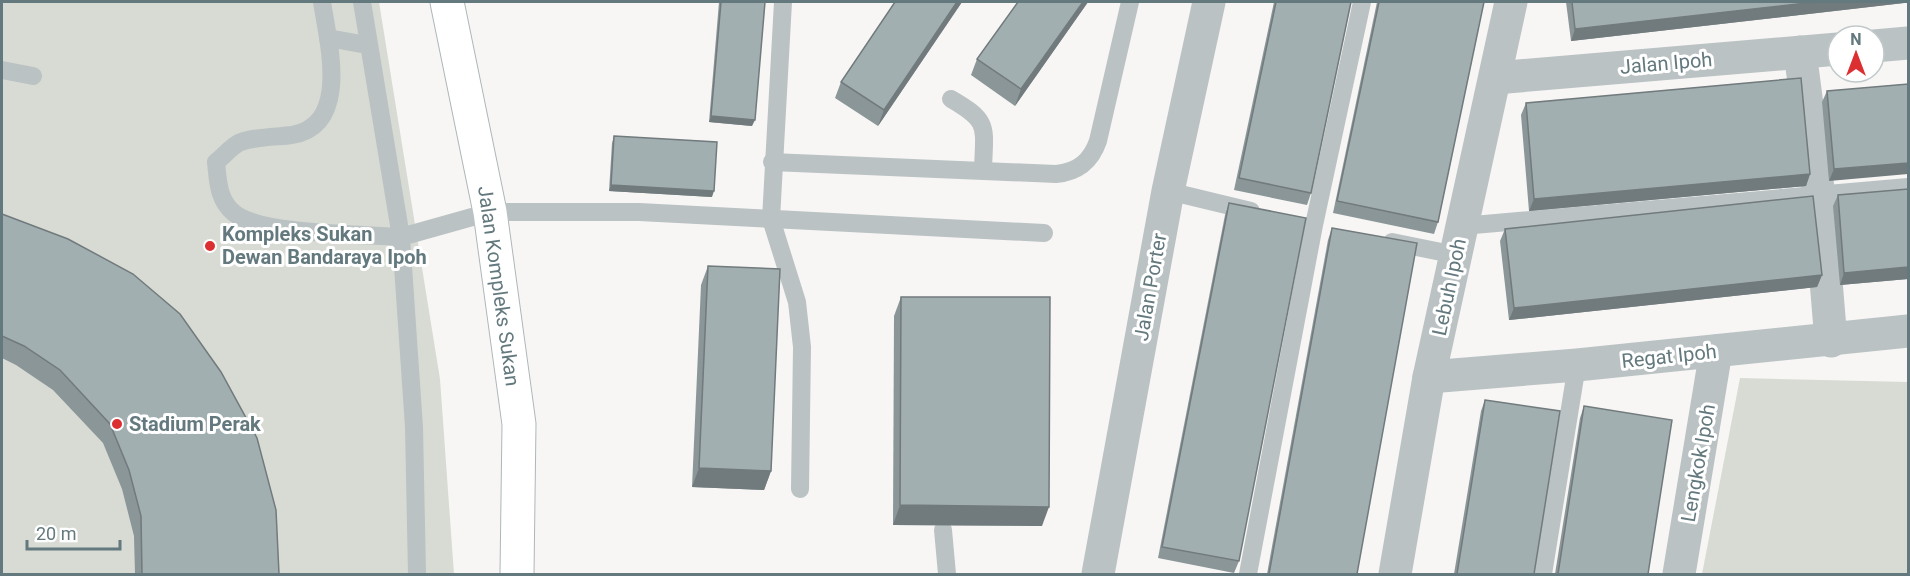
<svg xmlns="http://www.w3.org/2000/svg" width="1910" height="576" font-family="Roboto,sans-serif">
<rect width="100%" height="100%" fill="#f7f6f4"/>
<!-- green -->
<g fill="#d8dbd3">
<polygon points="2,2 379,2 440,379 454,574 2,574"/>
<polygon points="1740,378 1908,382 1908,574 1702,574"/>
</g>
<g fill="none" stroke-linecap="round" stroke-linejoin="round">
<!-- secondary casing -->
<g stroke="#aeb6b9" stroke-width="35">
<polyline id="secondary" points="447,2 490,212 519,424 517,574"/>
</g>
<!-- service -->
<g stroke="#bbc2c4" stroke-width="18">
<path d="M322 2C328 42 351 125 292 135 278 137 248 137 237 144 230 148 223 157 216 162 218 181 218 200 234 213 260 235 363 234 401 237L362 2"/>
<polyline points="783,2 771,219 797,302 802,347 800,489"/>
<polyline points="328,38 367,45"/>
<polyline points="2,70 33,76"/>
<path d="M951 99C991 122 984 127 983 171"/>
<path d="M772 162 1056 174C1078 172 1091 161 1098 141L1130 2"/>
<polyline points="1168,191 1251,211"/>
<polyline points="1462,226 1908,187"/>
<polyline points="1392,242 1456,255"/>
<polyline points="943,530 947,574"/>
<polyline points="417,574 414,427 401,237 490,212 639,212 1044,233"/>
<polyline points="1248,574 1314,225 1362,2"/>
<polyline points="1543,574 1577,365"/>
</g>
<!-- minor -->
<g stroke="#bbc2c4" stroke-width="33">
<polyline points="1874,46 1908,43"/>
<polyline points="1800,52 1819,196 1831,341"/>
<polyline points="1495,78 1838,49"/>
<polyline points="1429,377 1577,365 1908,331"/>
<polyline points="1098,574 1168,191 1209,2"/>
<polyline points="1395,574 1429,377 1511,2"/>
<polyline points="1679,574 1716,351"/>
</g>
<!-- secondary -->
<use href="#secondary" stroke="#fff" stroke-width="33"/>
</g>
<!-- wall -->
<g fill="#8b9698">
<polygon points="719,2 765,2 752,126 709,122"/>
<polygon points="895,2 962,2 878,126 835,98 841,82"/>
<polygon points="1018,2 1088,2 1015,106 971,75 977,59"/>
<polygon points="1274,2 1351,2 1311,193 1307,205 1234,190"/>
<polygon points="1377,2 1484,2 1438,222 1434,234 1333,213"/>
<polygon points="1566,2 1904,2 1904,3 1571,41"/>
<polygon points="1908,84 1829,181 1822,102 1827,91"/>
<polygon points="1526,103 1810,174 1806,186 1529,211 1521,115"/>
<polygon points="614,136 712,197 609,191 612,143"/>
<polygon points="1908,189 1908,279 1840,285 1833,206 1838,195"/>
<polygon points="1229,203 1239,561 1234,573 1158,558 1225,215"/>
<polygon points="2,214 279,574 135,574 134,536 122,489 103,443 53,390 16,365 2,358"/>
<polygon points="1332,228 1357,574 1267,574 1328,240"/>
<polygon points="1505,229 1822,275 1817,287 1509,320 1500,241"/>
<polygon points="708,266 771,471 764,490 692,487 701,285"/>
<polygon points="901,297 1042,526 893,525 894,316"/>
<polygon points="1485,400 1534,574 1454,574 1481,411"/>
<polygon points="1584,406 1648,574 1555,574 1580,418"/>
</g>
<!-- shaded-wall -->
<g fill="#717a7c">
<polygon points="957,2 962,2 878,126 884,110"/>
<polygon points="1083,2 1088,2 1015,106 1021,89"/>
<polygon points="1815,2 1904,2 1904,3 1571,41 1575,29"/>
<polygon points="711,116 755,120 752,126 709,122"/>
<polygon points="1908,163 1908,174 1829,181 1834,169"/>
<polygon points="1810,174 1806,186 1529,211 1534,199"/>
<polygon points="611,185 714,191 712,197 609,191"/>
<polygon points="1908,267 1908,279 1840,285 1844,273"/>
<polygon points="1822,275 1817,287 1509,320 1514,308"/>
<polygon points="699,468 771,471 764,490 692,487"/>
<polygon points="900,505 1049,507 1042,526 893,525"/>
</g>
<!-- building -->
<g fill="#a2afb1" stroke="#717a7c" stroke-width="1.5">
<polygon points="721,2 765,2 755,120 711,116"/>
<polygon points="895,2 957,2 884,110 841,82"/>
<polygon points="1018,2 1083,2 1021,89 977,59"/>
<polygon points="1276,2 1351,2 1311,193 1239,178"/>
<polygon points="1379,2 1484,2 1438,222 1337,201"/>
<polygon points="1572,2 1815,2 1575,29"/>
<polygon points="1801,78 1810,174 1534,199 1526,103"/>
<polygon points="1908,84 1908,163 1834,169 1827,91"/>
<polygon points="614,136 717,142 714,191 611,185"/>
<polygon points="1908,189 1908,267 1844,273 1838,195"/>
<polygon points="1813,196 1822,275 1514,308 1505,229"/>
<polygon points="1229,203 1306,218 1239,561 1162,547"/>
<polygon points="2,214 68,239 133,274 180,314 221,372 257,438 276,510 279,574 142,574 141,516 129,470 110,424 60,370 24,346 2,336"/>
<polygon points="1332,228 1417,243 1357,574 1269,574"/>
<polygon points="708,266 780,269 771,471 699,468"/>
<polygon points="901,297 1050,297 1049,507 900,505"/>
<polygon points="1485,400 1560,411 1534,574 1457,574"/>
<polygon points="1584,406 1672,420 1648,574 1558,574"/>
</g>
<!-- markers -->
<g fill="#db2f31" stroke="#fff" stroke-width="2">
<circle cx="210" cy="246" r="6"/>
<circle cx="117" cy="424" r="6"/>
</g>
<g text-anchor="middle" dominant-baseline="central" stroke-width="6" stroke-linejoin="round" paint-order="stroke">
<!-- street labels -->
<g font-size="20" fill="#63797e" stroke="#fff">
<text transform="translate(1666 63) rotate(-5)">Jalan Ipoh</text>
<text transform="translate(499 286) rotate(82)">Jalan Kompleks Sukan</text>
<text transform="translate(1150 287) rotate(-80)">Jalan Porter</text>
<text transform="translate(1449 287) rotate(-78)">Lebuh Ipoh</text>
<text transform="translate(1669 356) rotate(-6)">Regat Ipoh</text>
<text transform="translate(1698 463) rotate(-80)">Lengkok Ipoh</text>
</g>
<!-- poi labels -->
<g font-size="20" font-weight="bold" fill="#63797e" stroke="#fff" text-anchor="start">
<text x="222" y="234">Kompleks Sukan<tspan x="222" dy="23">Dewan Bandaraya Ipoh</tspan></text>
<text x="129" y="424">Stadium Perak</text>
</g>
</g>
<!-- border -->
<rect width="1910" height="576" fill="none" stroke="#63797e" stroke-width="6"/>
<!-- north arrow -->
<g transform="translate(1856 54)"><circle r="28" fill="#ffffff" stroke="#c1c9cb" stroke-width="1.5"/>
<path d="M0-4.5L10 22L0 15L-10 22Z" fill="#db2f31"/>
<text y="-9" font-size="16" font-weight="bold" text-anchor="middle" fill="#63797e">N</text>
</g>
<!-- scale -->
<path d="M27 540v9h93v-9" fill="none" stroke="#63797e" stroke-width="3"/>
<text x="36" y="540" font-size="18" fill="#63797e" stroke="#ffffff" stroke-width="4.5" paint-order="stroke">20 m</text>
</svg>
